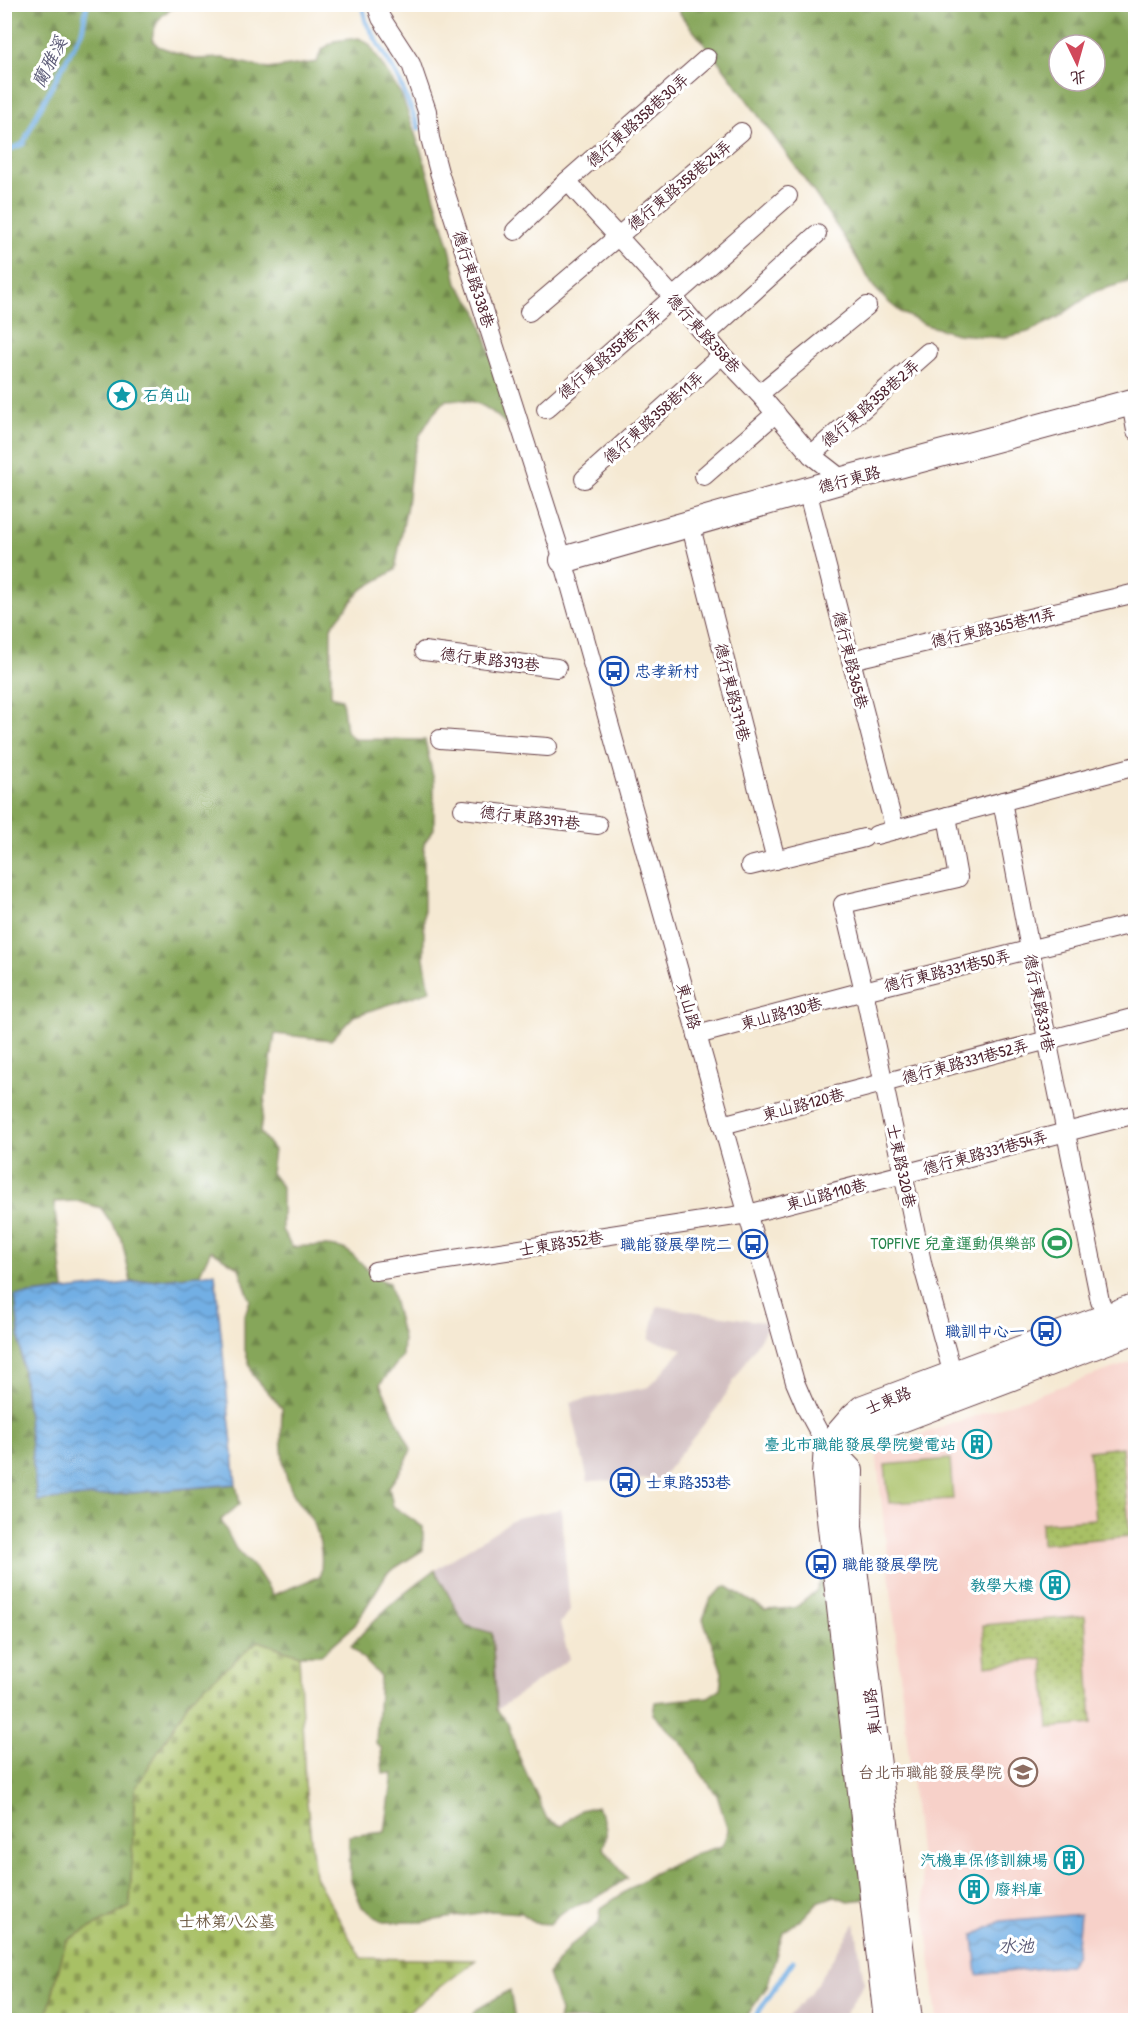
<svg xmlns="http://www.w3.org/2000/svg" width="1140" height="2025" font-family="'Patrick Hand','LXGW WenKai TC',sans-serif">
<defs>
<pattern id="forest-firs" width="22" height="20" patternUnits="userSpaceOnUse" patternTransform="scale(1.5)"><rect width="22" height="20" fill="#86a65a"/><path d="M5 1l3.5 6h-7zM16 11l3.5 6h-7z" fill="#70874b"/></pattern>
<pattern id="cemetery-stones" width="16" height="16" patternUnits="userSpaceOnUse" patternTransform="scale(1.5)"><rect width="16" height="16" fill="#a8c065"/><path d="M2 7V4a2 2 0 0 1 4 0v3zM10 15v-3a2 2 0 0 1 4 0v3z" fill="#8b9b53"/></pattern>
<pattern id="garden-dots" width="8" height="8" patternUnits="userSpaceOnUse" patternTransform="scale(1.5)"><rect width="8" height="8" fill="#a8c065"/><path d="M2 2h.1M6 6h.1" fill="none" stroke="#8b9b53" stroke-width="1.8" stroke-linecap="round"/></pattern>
<pattern id="water-waves" width="16" height="10" patternUnits="userSpaceOnUse" patternTransform="scale(1.5)"><rect width="16" height="10" fill="#72afe4"/><path d="M0 5q4-4 8 0t8 0" fill="none" stroke="#608eb9"/></pattern>
</defs>
<rect width="100%" height="100%" fill="#fff"/>
<filter id="ink" filterUnits="userSpaceOnUse"><feTurbulence type="fractalNoise" baseFrequency=".0167" numOctaves="2"/><feDisplacementMap in="SourceGraphic" scale="12" xChannelSelector="R" yChannelSelector="G"/><feConvolveMatrix kernelMatrix="1 2 1 2 8 2 1 2 1" color-interpolation-filters="sRGB"/></filter>
<filter id="wash" filterUnits="userSpaceOnUse"><feTurbulence type="fractalNoise" baseFrequency=".008" numOctaves="4" result="noise"/><feDisplacementMap in="SourceGraphic" scale="24" xChannelSelector="R" yChannelSelector="G"/><feGaussianBlur stdDeviation="1.35" result="paint"/><feColorMatrix in="noise" values="0 0 0 0 0 0 0 0 0 0 0 0 0 0 0 0 0 1.4 0 .05"/><feComposite in="paint" operator="in"/></filter>
<g filter="url(#wash)">
<rect width="100%" height="100%" fill="#f5e9d3"/>
<!-- built -->
<polygon fill="#f7d1c9" points="1135,1361 1135,2020 937,2020 876,1450"/>
<!-- industrial -->
<g fill="#d2bfc1">
<polygon points="657,1306 770,1323 717,1408 660,1479 588,1481 570,1402 649,1387 683,1349 649,1340"/>
<polygon points="561,1509 570,1611 560,1623 569,1659 497,1710 492,1633 465,1625 435,1570 516,1518"/>
<polygon points="855,1923 864,1983 842,2020 785,2020 811,1993"/>
</g>
<!-- forest -->
<g fill="url(#forest-firs)" stroke="#686242" stroke-width="1.5" fill-rule="evenodd">
<path d="M5 5H183C164 9 155 20 152 39L158 46 194 59 224 58 268 69 317 62 321 51 334 41 359 38 369 44 402 96 424 160 451 252 457 284 477 310 512 424 507 425C488 406 473 397 446 400L433 414 420 435 412 460 407 505 395 570 361 590 331 627V696L342 699 346 731 354 739 425 740 434 781V829L424 843V958L430 991 354 1016 331 1040 275 1034 260 1132 274 1150 271 1173 282 1187V1230L292 1247C306 1246 338 1243 349 1252 364 1263 370 1278 389 1283L403 1338 402 1357 380 1384 411 1449 405 1464 389 1487 393 1506 423 1527V1550L387 1573 355 1625 321 1655H299L258 1641 135 1789 130 1907 66 1941 46 2020H5ZM77 1201 101 1208 121 1237 131 1282 199 1275 211 1250 239 1268 250 1300 244 1318V1347L253 1375 282 1408C281 1434 280 1463 290 1487 295 1501 309 1512 315 1526 321 1542 323 1560 320 1576L273 1595 258 1572 236 1549 221 1520 240 1504 236 1484 37 1501 15 1296 64 1290 54 1202Z"/>
<path d="M675 5H1135V280L1096 291 1057 318 1028 332 1003 338 957 334 926 325 902 313 886 300 873 286 847 242 809 185 723 67 683 18ZM1059 45H1095V81H1059Z"/>
<path d="M435 1570 465 1625 492 1633 497 1710 508 1723 516 1750 547 1819 561 1826 581 1810 597 1806C605 1823 610 1830 603 1848L627 1878C616 1885 606 1893 595 1898 575 1909 567 1904 550 1924L534 1923 522 1913 491 1911 423 1922H383L362 1907 350 1878 349 1836 385 1832 393 1773 383 1774 381 1748 376 1743 380 1676 351 1646C378 1614 402 1594 435 1570Z"/>
<polygon points="831,1575 866,1899 848,1901 835,1896 818,1902 802,1919 783,1932 767,1987 744,2020 558,2020 560,2012 548,1974 570,1946 599,1923 601,1908 652,1874 695,1854 722,1846 728,1831 717,1795 700,1772 686,1748 653,1714 655,1702 708,1697 720,1689 722,1672 703,1619 711,1598 726,1586 765,1610 795,1608 816,1591 822,1578"/>
<polygon points="510,1990 515,2020 471,2020 474,2011"/>
</g>
<!-- cemetery -->
<polygon fill="url(#cemetery-stones)" stroke="#797048" stroke-width="1.5" points="258,1641 299,1655 305,1783 315,1876 361,1958 476,1960 397,2020 46,2020 66,1941 130,1907 135,1789 192,1697"/>
<!-- park -->
<polygon fill="#a8c065" stroke="#797048" stroke-width="1.5" points="950,1459 953,1499 889,1503 885,1465"/>
<!-- garden -->
<g fill="url(#garden-dots)" stroke="#797048" stroke-width="1.5">
<polygon points="1122,1447 1130,1536 1042,1544 1041,1523 1095,1519 1089,1451"/>
<polygon points="1085,1616 1092,1724 1049,1728 1043,1659 986,1666 983,1625"/>
</g>
<!-- water -->
<g fill="url(#water-waves)" stroke="#5e6788" stroke-width="1.5">
<polygon points="215,1273 236,1484 37,1501 15,1296"/>
<polygon points="1080,1914 1076,1954 1070,1965 977,1975 973,1936 1001,1921"/>
</g>
<g fill="none" stroke-linecap="round" stroke-linejoin="round">
<!-- stream -->
<g stroke="#72afe4" stroke-width="5">
<polyline points="362,4 366,22 399,80 419,128"/>
<polyline points="4,152 23,144 38,112 82,31 87,4"/>
<polyline points="753,2020 793,1961"/>
</g>
</g>
</g>
<g filter="url(#ink)">
<g fill="none" stroke-linecap="round" stroke-linejoin="round">
<!-- street casing -->
<g stroke="#643d44" stroke-width="20">
<g id="street">
<polyline points="376,4 381,18 411,64 427,111 430,138 439,172 563,560 795,1382 807,1410 827,1447"/>
<polyline points="567,181 673,297 722,355 759,394 811,455 843,480"/>
<polyline points="515,231 567,181 707,58"/>
<polyline points="529,312 741,132"/>
<polyline points="706,335 817,234"/>
<polyline points="759,394 867,306"/>
<polyline points="1135,401 1133,414 1136,431"/>
<polyline points="546,409 788,196"/>
<polyline points="811,455 928,352"/>
<polyline points="704,476 776,413"/>
<polyline points="584,479 722,355"/>
<polyline points="807,490 895,830"/>
<polyline points="690,523 776,860"/>
<polyline points="424,651 557,668"/>
<polyline points="851,660 1136,593"/>
<polyline points="440,739 548,747"/>
<polyline points="1002,801 1047,1039 1100,1301 1111,1327"/>
<polyline points="463,809 598,825"/>
<polyline points="947,816 958,878 843,904 864,991 923,1267 953,1375"/>
<polyline points="876,835 1136,766"/>
<polyline points="750,866 864,838"/>
<polyline points="697,1035 864,991 1136,923"/>
<polyline points="722,1125 1136,1017"/>
<polyline points="375,1271 748,1214 1136,1114"/>
</g>
</g>
<!-- secondary casing -->
<g stroke="#643d44" stroke-width="28">
<g id="secondary">
<polyline points="563,560 843,480 1136,401"/>
<polyline points="830,1446 1136,1330"/>
<polyline points="827,1447 850,1471 849,1527 909,2020"/>
<polyline points="827,1447 825,1475 887,2020"/>
<polyline points="827,1447 853,1417 863,1408 1136,1306"/>
</g>
</g>
<!-- street -->
<use href="#street" stroke="#fff" stroke-width="18"/>
<!-- secondary -->
<use href="#secondary" stroke="#fff" stroke-width="26"/>
</g>
</g>
<!-- icons -->
<defs>
<g id="sight-ring" transform="scale(1.5)"><circle r="9.5" fill="#fff" stroke="#0f9aa8" stroke-width="1.5"/><path d="M0-6L1.8-2.2L6-1.7L2.9 1.2L3.7 5.4L0 3.3L-3.7 5.4L-2.9 1.2L-6-1.7L-1.8-2.2Z" fill="#0f9aa8"/></g>
<g id="bus-ring" transform="scale(1.5)"><circle r="9.5" fill="#fff" stroke="#1a4fb4" stroke-width="1.5"/><path d="M-5-6H5V4H4V6H2V4H-2V6H-4V4H-5ZM-3.5-4V0h7V-4ZM-3.5 1.2v1.5H-2V1.2ZM2 1.2v1.5H3.5V1.2Z" fill="#1a4fb4"/></g>
<g id="stadium-ring" transform="scale(1.5)"><circle r="9.5" fill="#fff" stroke="#2e9e5b" stroke-width="1.5"/><path d="M0-5a6.5 5 0 1 0 0 10a6.5 5 0 1 0 0-10ZM-3.5-1.8h7v3.6h-7Z" fill="#2e9e5b"/></g>
<g id="building-ring" transform="scale(1.5)"><circle r="9.5" fill="#fff" stroke="#0f9aa8" stroke-width="1.5"/><path d="M-4-6H4V6H1V3H-1V6H-4ZM-2.5-4.3h1.7v1.8h-1.7ZM.8-4.3h1.7v1.8H.8ZM-2.5-1h1.7V.8h-1.7ZM.8-1h1.7V.8H.8Z" fill="#0f9aa8"/></g>
<g id="school-ring" transform="scale(1.5)"><circle r="9.5" fill="#fff" stroke="#8d6e63" stroke-width="1.5"/><path d="M0-5L7-2L0 1L-7-2ZM-4 1L0 2.5L4 1V4Q0 6-4 4Z" fill="#8d6e63"/></g>
</defs>
<g fill-rule="evenodd">
<use href="#sight-ring" x="122" y="395"/>
<use href="#bus-ring" x="614" y="671"/>
<use href="#stadium-ring" x="1057" y="1243"/>
<use href="#bus-ring" x="753" y="1244"/>
<use href="#bus-ring" x="1046" y="1331"/>
<use href="#building-ring" x="977" y="1444"/>
<use href="#bus-ring" x="625" y="1482"/>
<use href="#bus-ring" x="821" y="1564"/>
<use href="#building-ring" x="1055" y="1585"/>
<use href="#school-ring" x="1023" y="1772"/>
<use href="#building-ring" x="1069" y="1860"/>
<use href="#building-ring" x="974" y="1889"/>
</g>
<g text-anchor="middle" dominant-baseline="central" stroke-width="6" stroke-linejoin="round" paint-order="stroke">
<!-- street labels -->
<g font-size="16" fill="#4a1f2b" stroke="#fff">
<text transform="translate(637 120) rotate(-42)">德行東路358巷30弄</text>
<text transform="translate(679 185) rotate(-40)">德行東路358巷24弄</text>
<text transform="translate(474 279) rotate(72)">德行東路338巷</text>
<text transform="translate(704 333) rotate(48)">德行東路358巷</text>
<text transform="translate(609 353) rotate(-41)">德行東路358巷17弄</text>
<text transform="translate(870 403) rotate(-41)">德行東路358巷2弄</text>
<text transform="translate(653 417) rotate(-42)">德行東路358巷11弄</text>
<text transform="translate(849 479) rotate(-15)">德行東路</text>
<text transform="translate(993 627) rotate(-13)">德行東路365巷11弄</text>
<text transform="translate(490 659) rotate(7)">德行東路393巷</text>
<text transform="translate(851 660) rotate(76)">德行東路365巷</text>
<text transform="translate(733 692) rotate(76)">德行東路379巷</text>
<text transform="translate(530 817) rotate(7)">德行東路397巷</text>
<text transform="translate(947 970) rotate(-14)">德行東路331巷50弄</text>
<text transform="translate(1040 1003) rotate(79)">德行東路331巷</text>
<text transform="translate(689 1006) rotate(74)">東山路</text>
<text transform="translate(781 1013) rotate(-15)">東山路130巷</text>
<text transform="translate(965 1061) rotate(-15)">德行東路331巷52弄</text>
<text transform="translate(803 1104) rotate(-15)">東山路120巷</text>
<text transform="translate(985 1152) rotate(-15)">德行東路331巷54弄</text>
<text transform="translate(902 1166) rotate(78)">士東路320巷</text>
<text transform="translate(826 1194) rotate(-15)">東山路110巷</text>
<text transform="translate(561 1243) rotate(-9)">士東路352巷</text>
<text transform="translate(888 1400) rotate(-22)">士東路</text>
<text transform="translate(872 1712) rotate(-97)">東山路</text>
</g>
<!-- culture labels -->
<g font-size="16" fill="#0d838f" stroke="#fff" text-anchor="end">
<text x="143" y="395" text-anchor="start">石角山</text>
<text x="956" y="1444">臺北市職能發展學院變電站</text>
<text x="1034" y="1585">教學大樓</text>
<text x="1048" y="1860">汽機車保修訓練場</text>
<text x="995" y="1889" text-anchor="start">廢料庫</text>
</g>
<!-- transit labels -->
<g font-size="16" fill="#164399" stroke="#fff" text-anchor="start">
<text x="635" y="671">忠孝新村</text>
<text x="732" y="1244" text-anchor="end">職能發展學院二</text>
<text x="1025" y="1331" text-anchor="end">職訓中心一</text>
<text x="646" y="1482">士東路353巷</text>
<text x="842" y="1564">職能發展學院</text>
</g>
<!-- leisure labels -->
<g font-size="16" fill="#27864d" stroke="#fff" text-anchor="end">
<text x="1036" y="1243">TOPFIVE 兒童運動俱樂部</text>
</g>
<!-- education labels -->
<g font-size="16" fill="#785e54" stroke="#fff" text-anchor="end">
<text x="1002" y="1772">台北市職能發展學院</text>
</g>
<!-- park labels -->
<g font-size="16" fill="#6b573f" stroke="#fff">
<text x="227" y="1921">士林第八公墓</text>
</g>
<!-- water labels -->
<g font-size="18" font-style="italic" fill="#5a5975" stroke="#fff">
<text transform="translate(49 62) rotate(-63)">蘭雅溪</text>
<text x="1016" y="1945">水池</text>
</g>
</g>
<!-- margin -->
<rect width="1140" height="2025" fill="none" stroke="#fff" stroke-width="24"/>
<!-- north arrow -->
<g transform="translate(1077 63) rotate(175)"><circle r="28" fill="#ffffff" stroke="#b7a5aa" stroke-width="1.5"/>
<path d="M0-4.5L10 22L0 15L-10 22Z" fill="#d1495b"/>
<text y="-9" font-size="16" font-weight="bold" text-anchor="middle" fill="#4a1f2b">北</text>
</g>
</svg>
